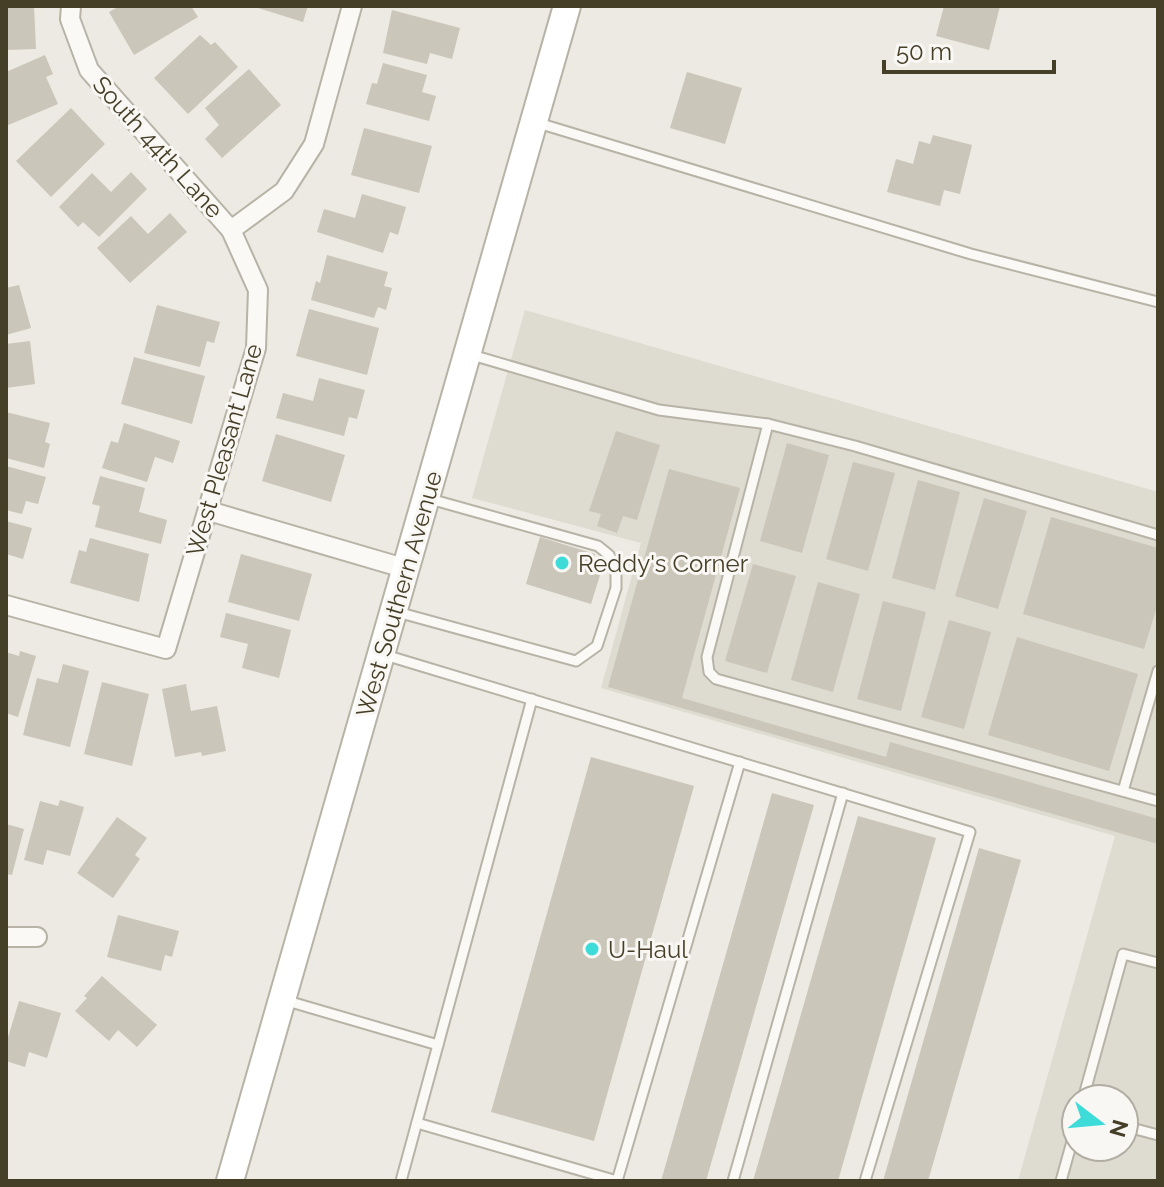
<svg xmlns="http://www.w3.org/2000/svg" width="1164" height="1187" font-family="Raleway,sans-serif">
<rect width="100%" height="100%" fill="#eceae2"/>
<!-- built -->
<path fill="#dedbd0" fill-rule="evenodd" d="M525 310 1158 492V1181H1018L1115 836 601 688 641 543 472 498ZM1076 1099H1124V1147H1076Z"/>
<!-- building -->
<g fill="#cac6b9">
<polygon points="6,6 34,6 36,49 6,50"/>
<polygon points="120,6 191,6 198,17 134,55 109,12"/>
<polygon points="252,6 308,6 303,22"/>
<polygon points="944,6 1000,6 989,50 936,36"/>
<polygon points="392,10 460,28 452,59 430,53 427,64 383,53"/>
<polygon points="200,35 211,45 215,42 238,67 188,114 154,78"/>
<polygon points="45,55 53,74 46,77 58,104 6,126 6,72"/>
<polygon points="383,63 427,75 422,92 436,96 429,121 366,104 372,83 377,84"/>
<polygon points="249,69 281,105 222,158 205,139 219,125 205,108"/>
<polygon points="687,72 742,88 725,144 670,128"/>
<polygon points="71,108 105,144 51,197 16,161"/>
<polygon points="364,128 432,146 419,193 351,175"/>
<polygon points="933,135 972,145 960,194 944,190 940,206 887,192 896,159 913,164 919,141 930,144"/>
<polygon points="131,172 147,189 99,237 83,222 78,227 59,207 92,173 111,192"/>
<polygon points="362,194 406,207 398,235 390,232 383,253 317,232 324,209 355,218"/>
<polygon points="170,213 187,232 130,283 97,248 131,216 148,234"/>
<polygon points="327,255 388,272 384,286 392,288 386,310 378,307 374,318 311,300 316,281 320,283"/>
<polygon points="19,285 31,328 6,335 6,288"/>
<polygon points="157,305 220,322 214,343 207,341 200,367 144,353"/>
<polygon points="309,309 379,328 367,375 296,356"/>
<polygon points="30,341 35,384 6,388 6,344"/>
<polygon points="134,357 205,376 192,424 121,404"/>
<polygon points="319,378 365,390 357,419 349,417 344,436 276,418 283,393 313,401"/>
<polygon points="6,412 50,423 45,442 50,444 44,468 6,458"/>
<polygon points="124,423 180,441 173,463 155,457 147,482 102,468 111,441 118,443"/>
<polygon points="616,431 660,445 637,520 623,516 617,533 597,526 601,514 589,511"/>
<polygon points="276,434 345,455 331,502 262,481"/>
<polygon points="787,443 829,455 802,553 760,541"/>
<polygon points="853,462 895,473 868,571 826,559"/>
<polygon points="6,466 46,477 38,504 26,501 22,514 6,510"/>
<polygon points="669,469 740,488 682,698 886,757 890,742 1158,819 1158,844 608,687"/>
<polygon points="100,476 145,488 139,512 167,520 161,544 95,527 100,506 92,504"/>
<polygon points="918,480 960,492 935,590 892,578"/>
<polygon points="984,498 1027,511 998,609 955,596"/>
<polygon points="1051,517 1158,548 1158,603 1144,649 1023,614"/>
<polygon points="6,521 32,528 23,559 6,554"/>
<polygon points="540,537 595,554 589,572 600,575 591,604 526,584"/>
<polygon points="90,538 149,554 139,602 70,583 79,550 86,552"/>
<polygon points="241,554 312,574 299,621 228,602"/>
<polygon points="753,564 796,576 767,673 725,661"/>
<polygon points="818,582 860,594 833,692 791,680"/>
<polygon points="883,601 926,612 901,711 857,699"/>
<polygon points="226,613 291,630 279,678 242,668 248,644 220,637"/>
<polygon points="949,620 991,632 964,729 921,717"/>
<polygon points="1017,637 1138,674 1109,771 988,735"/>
<polygon points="20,651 36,656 18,717 6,713 6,652 19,656"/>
<polygon points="63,664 89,671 70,747 23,735 37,678 58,683"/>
<polygon points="102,682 149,694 132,766 84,754"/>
<polygon points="186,684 191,711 217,706 226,751 202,756 201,752 175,757 162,689"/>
<polygon points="591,757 694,786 594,1141 491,1112"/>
<polygon points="772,793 814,805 706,1181 661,1181"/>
<polygon points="60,800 84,807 70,856 47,850 43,865 24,860 40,801 58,806"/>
<polygon points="858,816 936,838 838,1181 753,1181"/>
<polygon points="117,817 147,838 135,855 140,859 113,898 77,873"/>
<polygon points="6,824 24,829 12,875 6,874"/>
<polygon points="979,848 1021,860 928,1181 883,1181"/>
<polygon points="118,915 179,931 172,957 165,955 161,971 107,957"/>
<polygon points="102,976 157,1025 137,1047 118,1030 109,1041 75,1011 87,998 84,996"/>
<polygon points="19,1001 61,1013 47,1058 29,1052 25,1067 6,1061 6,1044"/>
</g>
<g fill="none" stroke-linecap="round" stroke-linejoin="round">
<!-- service casing -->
<g stroke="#b7b3a6" stroke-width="13">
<g id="service">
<polyline points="538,123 971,254 1158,302"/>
<polyline points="472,355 659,410 768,424 855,446 1158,535"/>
<polyline points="768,424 707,657 709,672 716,679 1158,801"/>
<polyline points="397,612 576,661 597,646 616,588 616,568 609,555 598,546 430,499"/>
<polyline points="385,655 970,832 865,1181"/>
<polyline points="1123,791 1158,671"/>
<polyline points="284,1000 438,1045"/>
<polyline points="1083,1099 1123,954 1158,963"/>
<polyline points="417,1123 617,1181"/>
<polyline points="1124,1126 1158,1135"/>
<polyline points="401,1181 532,699"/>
<polyline points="617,1181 740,762"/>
<polyline points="733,1181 843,793"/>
<polyline points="1061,1181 1076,1127"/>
</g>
</g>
<!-- minor casing -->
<g stroke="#b7b3a6" stroke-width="22">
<g id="minor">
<polyline points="71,6 70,19 89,70 231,230"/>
<polyline points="209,511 407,569"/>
<polyline points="6,605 166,649 256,348 258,290 231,230 284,191 314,144 352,6"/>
<polyline points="6,937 37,937"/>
</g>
</g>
<!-- secondary casing -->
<g stroke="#b7b3a6" stroke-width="30">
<polyline id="secondary" points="230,1181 567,6"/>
</g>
<!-- service -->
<use href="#service" stroke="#faf9f6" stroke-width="9"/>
<!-- minor -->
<use href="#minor" stroke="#faf9f6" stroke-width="18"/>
<!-- secondary -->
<use href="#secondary" stroke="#fff" stroke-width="26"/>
</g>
<!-- markers -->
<g fill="#3ddcd9" stroke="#f9f7f3" stroke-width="3">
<circle cx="562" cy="563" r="8"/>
<circle cx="592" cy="949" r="8"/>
</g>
<g text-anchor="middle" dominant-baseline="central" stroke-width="6" stroke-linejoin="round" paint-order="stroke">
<!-- street labels -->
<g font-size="24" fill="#463f28" stroke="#f9f7f3">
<text transform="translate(158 147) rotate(48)">South 44th Lane</text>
<text transform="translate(224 450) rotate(-74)">West Pleasant Lane</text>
<text transform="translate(399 594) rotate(-74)">West Southern Avenue</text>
</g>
<!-- poi labels -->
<g font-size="24" fill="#463f28" stroke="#f9f7f3" text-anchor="start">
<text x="578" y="563">Reddy's Corner</text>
<text x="608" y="949">U-Haul</text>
</g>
</g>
<!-- border -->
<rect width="1164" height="1187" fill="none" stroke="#463f28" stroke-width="16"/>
<!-- north arrow -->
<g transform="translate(1100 1123) rotate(106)"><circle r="38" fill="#f9f7f3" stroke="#b1ada2" stroke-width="2"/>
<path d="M0-6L14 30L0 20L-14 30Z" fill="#3ddcd9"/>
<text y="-12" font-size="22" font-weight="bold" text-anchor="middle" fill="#463f28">N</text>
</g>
<!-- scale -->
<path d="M884 60v12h170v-12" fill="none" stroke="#463f28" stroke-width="4"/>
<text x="896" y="60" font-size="24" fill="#463f28" stroke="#f9f7f3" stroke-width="6" paint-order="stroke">50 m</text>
</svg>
